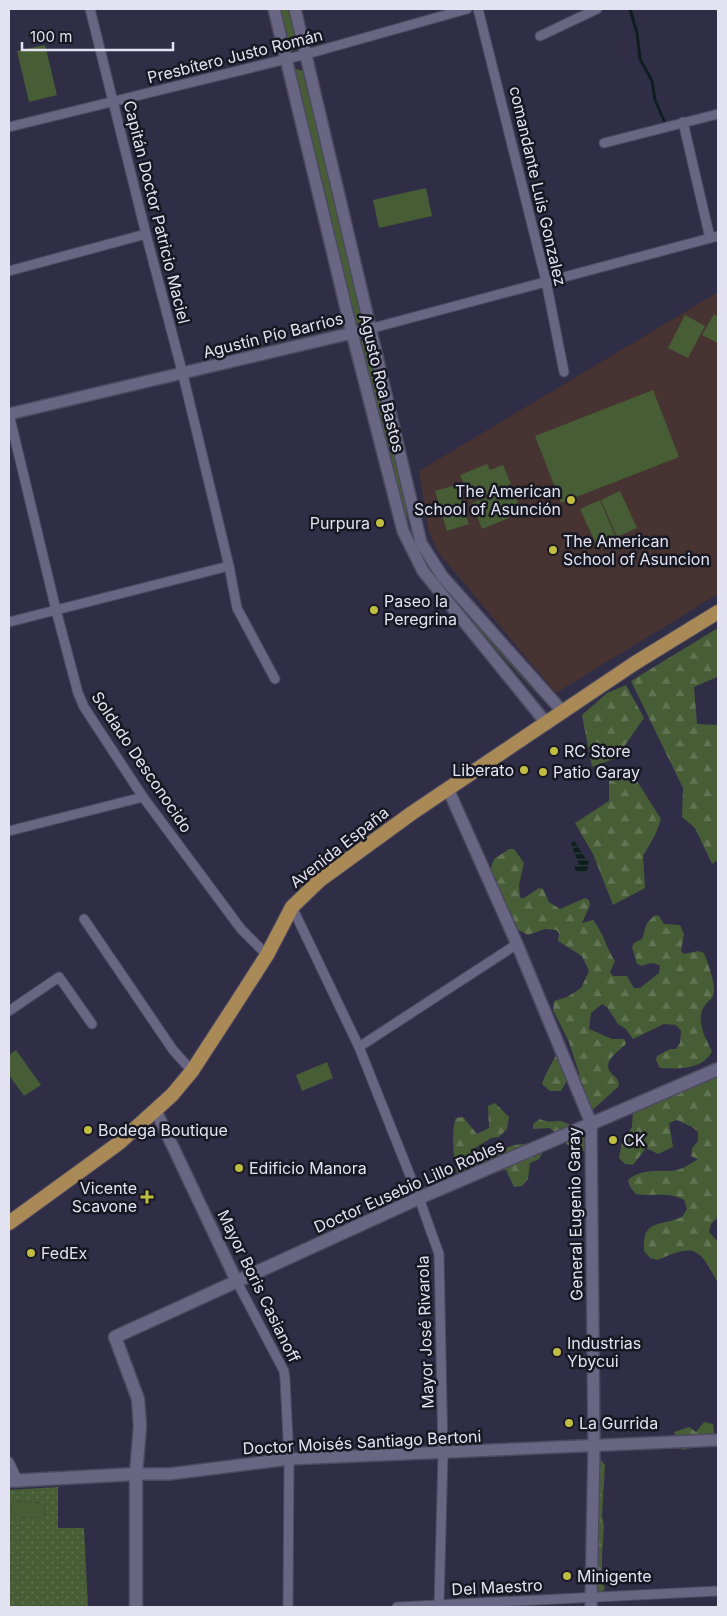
<svg xmlns="http://www.w3.org/2000/svg" width="727" height="1616" font-family="Inter,sans-serif">
<defs>
<pattern id="forest-firs" width="22" height="20" patternUnits="userSpaceOnUse" patternTransform="scale(1.25)"><rect width="22" height="20" fill="#475d35"/><path d="M5 1l3.5 6h-7zM16 11l3.5 6h-7z" fill="#617453"/></pattern>
<pattern id="park-dots" width="8" height="8" patternUnits="userSpaceOnUse" patternTransform="scale(1.25)"><rect width="8" height="8" fill="#475d35"/><path d="M2 2h.1M6 6h.1" fill="none" stroke="#617453" stroke-width="1.8" stroke-linecap="round"/></pattern>
<pattern id="water-rules" width="6" height="5" patternUnits="userSpaceOnUse" patternTransform="scale(1.25)"><rect width="6" height="5" fill="#0e1e1f"/><path d="M0 2.5h6" fill="none" stroke="#313e40"/></pattern>
</defs>
<rect width="100%" height="100%" fill="#302e47"/>
<!-- education -->
<polygon fill="#473331" points="718,292 718,594 556,693 438,552 428,529 419,471"/>
<!-- green -->
<g fill="#475d35">
<polygon points="279,9 288,9 298,47 295,50 290,51"/>
<polygon points="45,45 57,95 29,102 17,51"/>
<polygon points="297,69 303,71 364,320 359,324 355,322 294,72"/>
<polygon points="426,188 432,216 379,228 373,200"/>
<polygon points="714,314 718,317 718,343 702,335"/>
<polygon points="685,315 705,326 688,358 668,348"/>
<polygon points="368,339 405,496 409,533 388,461 361,342"/>
<polygon points="653,390 679,457 561,503 535,436"/>
<polygon points="487,464 490,470 503,465 511,484 471,501 460,475"/>
<polygon points="456,485 469,524 447,531 435,491"/>
<polygon points="512,487 519,505 506,510 509,518 482,529 472,503"/>
<polygon points="620,491 637,528 617,537 601,500"/>
<polygon points="600,500 616,538 597,546 580,509"/>
<polygon points="424,563 543,702 422,565"/>
<polygon points="16,1050 41,1085 24,1096 9,1075 9,1055"/>
<polygon points="327,1062 333,1078 302,1091 296,1075"/>
<polygon points="12,1501 45,1503 44,1518 11,1517"/>
</g>
<!-- forest -->
<g fill="url(#forest-firs)">
<polygon points="718,628 717,677 694,687 697,724 718,725 718,860 712,864 695,828 682,817 683,788 631,681"/>
<polygon points="626,685 644,718 616,758 592,767 582,715 607,693"/>
<polygon points="630,770 661,819 656,833 643,856 645,888 613,905 593,854 575,823 609,801 609,773"/>
<path d="M509 849H514L524 863 519 885 520 898H524L539 888 543 889 549 902 560 909 585 898 589 900 590 905 582 923 593 920C605 935 605 946 615 961L610 972 613 976H627L634 988H640L659 973 660 966C653 962 650 963 642 966L637 964 632 947 634 943 642 939 647 923 655 915 659 916 664 924 680 925 684 934 681 951 684 954 698 951 704 953C708 964 714 979 714 991 714 998 710 999 706 1004 694 1017 705 1038 712 1051 703 1070 678 1069 660 1068L656 1060 657 1056 670 1049H676L680 1043 681 1031 676 1025 664 1024 633 1039 626 1029 618 1024 607 1007 602 1004 591 1013 589 1029 612 1039H624L626 1044C620 1050 601 1062 611 1073 616 1078 619 1079 619 1086L587 1115 577 1097 571 1091 579 1078V1073L569 1042 553 1010 554 1001 567 997 581 988 589 971 582 956 558 941 559 933 556 930 545 929 528 935 517 929 490 870 494 859Z"/>
<path d="M559 1052 568 1079 561 1091H550L542 1084C543 1079 555 1055 559 1052Z"/>
<path d="M718 1070V1217L711 1224 709 1232 718 1242V1283C699 1248 696 1243 658 1260L650 1258 644 1251C642 1218 660 1227 682 1217L687 1209 684 1200C668 1191 653 1197 636 1194L630 1187 628 1180C643 1167 660 1173 677 1170 685 1168 691 1163 698 1159L691 1156 692 1148 698 1141V1132L692 1127 677 1120 669 1123 673 1147 658 1154 646 1148 633 1165 625 1164 619 1158 622 1142 632 1127 633 1109Z"/>
<path d="M495 1103 509 1117 507 1129 499 1137 491 1138 472 1150 470 1161 472 1163C495 1155 515 1137 540 1147L543 1152 539 1159 530 1163 528 1179 522 1186 514 1187 506 1170 458 1174C453 1164 451 1128 456 1118L463 1117 477 1134 489 1128 488 1106Z"/>
<path d="M540 1119C548 1123 553 1121 561 1121 566 1122 584 1132 588 1136L585 1151 569 1146 550 1128 533 1129V1124Z"/>
<polygon points="704,1422 713,1424 714,1433 692,1444 691,1448 682,1450 674,1432 689,1427 696,1432"/>
<polygon points="601,1460 605,1465 602,1515 604,1527 602,1556 602,1582 605,1588 601,1594 597,1589 599,1462"/>
</g>
<!-- park -->
<path fill="url(#park-dots)" fill-rule="evenodd" d="M58 1487V1528H84L88 1607H9V1490ZM12 1501 45 1503 44 1518 11 1517Z"/>
<!-- water -->
<path fill="url(#water-rules)" d="M574 840C580 848 582 855 589 862L587 872H576L574 866 579 864 571 844Z"/>
<g fill="none" stroke-linecap="round" stroke-linejoin="round">
<!-- stream -->
<polyline stroke="#0e1e1f" stroke-width="3" points="630,9 637,33 640,59 652,81 655,100 666,125"/>
<!-- minor casing -->
<g stroke="#4d4a60" stroke-width="11">
<g id="minor">
<polyline points="90,9 146,234 183,375 229,566 237,608 275,679"/>
<polyline points="478,9 546,281 564,372"/>
<polyline points="540,36 597,9"/>
<polyline points="683,122 710,238"/>
<polyline points="9,127 307,54 467,9"/>
<polyline points="604,143 718,114"/>
<polyline points="9,271 146,234"/>
<polyline points="369,329 718,236"/>
<polyline points="9,414 56,610 78,693 84,707 143,797 241,929 267,955"/>
<polyline points="9,622 229,566"/>
<polyline points="9,831 143,797"/>
<polyline points="292,907 359,1047 419,1198 439,1254 443,1454 439,1605"/>
<polyline points="84,919 173,1050 192,1071"/>
<polyline points="9,1011 59,977 92,1024"/>
<polyline points="359,1047 517,944"/>
<polyline points="237,1282 284,1371 285,1379 289,1459 288,1607"/>
<polyline points="9,1462 18,1481"/>
<polyline points="397,1607 718,1591"/>
</g>
</g>
<!-- tertiary casing -->
<g stroke="#4d4a60" stroke-width="14">
<g id="tertiary">
<polyline points="274,9 352,333 403,531 423,571 547,724"/>
<polyline points="295,9 421,543 442,576 563,712"/>
<polyline points="9,414 369,329"/>
<polyline points="448,789 517,944 591,1123 594,1446 591,1607"/>
<polyline points="156,1111 237,1282"/>
<polyline points="136,1474 169,1474 289,1459 718,1440"/>
</g>
</g>
<!-- secondary casing -->
<g stroke="#4d4a60" stroke-width="15">
<g id="secondary">
<polyline points="9,1481 136,1474"/>
<polyline points="136,1607 136,1474 140,1426 138,1399 115,1337 419,1198 718,1069"/>
</g>
</g>
<!-- primary casing -->
<g stroke="#4d4a60" stroke-width="16">
<polyline id="primary" points="9,1223 119,1143 172,1095 192,1071 233,1008 267,955 292,907 320,880 412,813 635,663 718,612"/>
</g>
<!-- minor -->
<use href="#minor" stroke="#686683" stroke-width="9"/>
<!-- tertiary -->
<use href="#tertiary" stroke="#686683" stroke-width="11"/>
<!-- secondary -->
<use href="#secondary" stroke="#686683" stroke-width="12"/>
<!-- primary -->
<use href="#primary" stroke="#a98955" stroke-width="14"/>
</g>
<!-- markers -->
<g fill="#bfbe42" stroke="#181823" stroke-width="2">
<circle cx="571" cy="500" r="5"/>
<circle cx="380" cy="523" r="5"/>
<circle cx="553" cy="550" r="5"/>
<circle cx="374" cy="610" r="5"/>
<circle cx="554" cy="751" r="5"/>
<circle cx="524" cy="770" r="5"/>
<circle cx="543" cy="772" r="5"/>
<circle cx="88" cy="1130" r="5"/>
<circle cx="613" cy="1140" r="5"/>
<circle cx="239" cy="1168" r="5"/>
<path d="M144.5 1189.5h5v5h5v5h-5v5h-5v-5h-5v-5h5z"/>
<circle cx="31" cy="1253" r="5"/>
<circle cx="557" cy="1352" r="5"/>
<circle cx="569" cy="1423" r="5"/>
<circle cx="567" cy="1576" r="5"/>
</g>
<g text-anchor="middle" dominant-baseline="central" stroke-width="5" stroke-linejoin="round" paint-order="stroke">
<!-- street labels -->
<g font-size="16" fill="#e2e2f2" stroke="#181823">
<text transform="translate(235 56) rotate(-14)">Presbítero Justo Román</text>
<text transform="translate(538 186) rotate(77)">comandante Luis Gonzalez</text>
<text transform="translate(157 212) rotate(76)">Capitán Doctor Patricio Maciel</text>
<text transform="translate(273 335) rotate(-14)">Agustín Pío Barrios</text>
<text transform="translate(382 383) rotate(76)">Agusto Roa Bastos</text>
<text transform="translate(142 762) rotate(56)">Soldado Desconocido</text>
<text transform="translate(339 847) rotate(-38)">Avenida España</text>
<text transform="translate(409 1186) rotate(-24)">Doctor Eusebio Lillo Robles</text>
<text transform="translate(575 1214) rotate(-91)">General Eugenio Garay</text>
<text transform="translate(259 1286) rotate(64)">Mayor Boris Casianoff</text>
<text transform="translate(425 1332) rotate(-92)">Mayor José Rivarola</text>
<text transform="translate(362 1442) rotate(-3)">Doctor Moisés Santiago Bertoni</text>
<text transform="translate(497 1587) rotate(-3)">Del Maestro</text>
</g>
<!-- poi labels -->
<g font-size="16" fill="#e2e2f2" stroke="#181823" text-anchor="start">
<text x="561" y="491" text-anchor="end">The American<tspan x="561" dy="18">School of Asunción</tspan></text>
<text x="370" y="523" text-anchor="end">Purpura</text>
<text x="563" y="541">The American<tspan x="563" dy="18">School of Asuncion</tspan></text>
<text x="384" y="601">Paseo la<tspan x="384" dy="18">Peregrina</tspan></text>
<text x="564" y="751">RC Store</text>
<text x="514" y="770" text-anchor="end">Liberato</text>
<text x="553" y="772">Patio Garay</text>
<text x="98" y="1130">Bodega Boutique</text>
<text x="623" y="1140">CK</text>
<text x="249" y="1168">Edificio Manora</text>
<text x="137" y="1188" text-anchor="end">Vicente<tspan x="137" dy="18">Scavone</tspan></text>
<text x="41" y="1253">FedEx</text>
<text x="567" y="1343">Industrias<tspan x="567" dy="18">Ybycui</tspan></text>
<text x="579" y="1423">La Gurrida</text>
<text x="577" y="1576">Minigente</text>
</g>
</g>
<!-- border -->
<rect width="727" height="1616" fill="none" stroke="#e2e2f2" stroke-width="20"/>
<!-- scale -->
<path d="M22 42v8h151v-8" fill="none" stroke="#e2e2f2" stroke-width="2.5"/>
<text x="30" y="42" font-size="15" fill="#e2e2f2" stroke="#181823" stroke-width="4" paint-order="stroke">100 m</text>
</svg>
